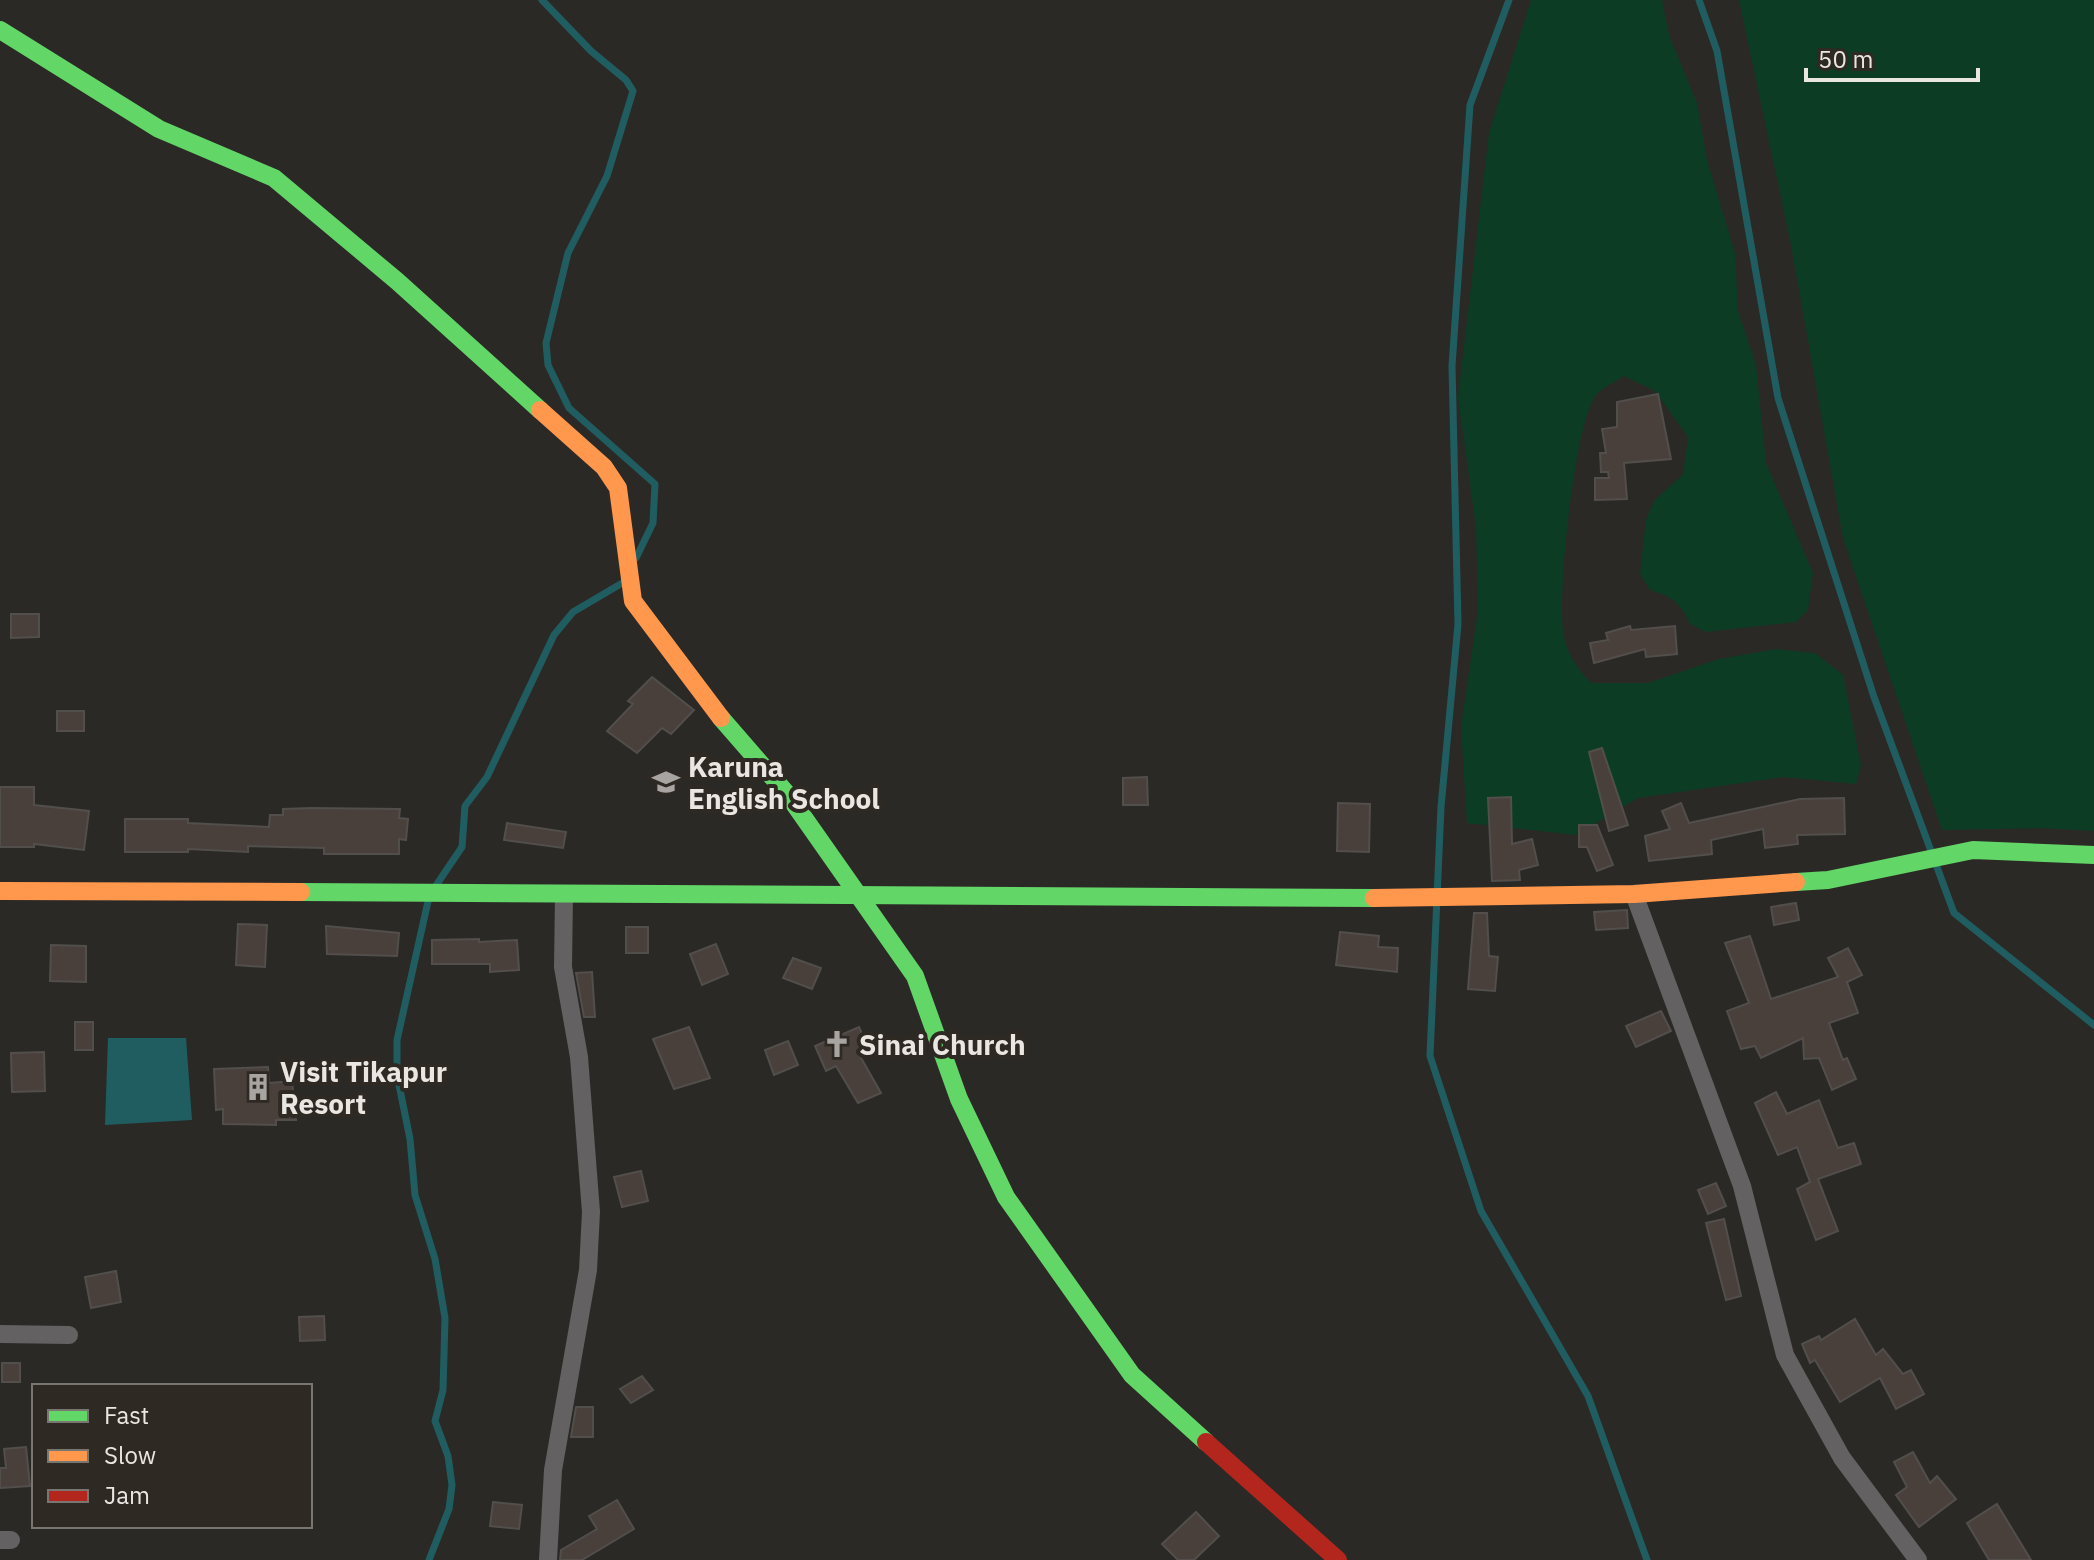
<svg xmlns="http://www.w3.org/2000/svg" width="2094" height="1560" font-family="'IBM Plex Sans',sans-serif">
<rect width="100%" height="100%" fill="#2b2926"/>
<!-- green -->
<g fill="#0d3c24">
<path d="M1531 0H1662L1669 35 1697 103 1707 160 1735 253 1738 311 1756 365 1766 463 1813 573 1808 610 1796 622 1706 632 1690 624C1681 603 1671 596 1650 590L1640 574 1646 519 1654 501 1683 474 1688 437 1655 391 1624 376C1615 382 1599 389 1594 398 1574 432 1558 588 1563 630 1565 651 1577 669 1591 683H1648L1719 659 1776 649 1815 653 1843 675 1861 765 1856 784 1783 777 1638 798 1576 835 1467 823 1461 727 1478 610 1476 528 1458 397 1489 133Z"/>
<polygon points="1739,0 2094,0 2094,831 2041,828 1942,830 1843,538 1791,245"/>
</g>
<!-- water -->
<polygon fill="#205d61" points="108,1038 186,1038 192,1120 105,1125"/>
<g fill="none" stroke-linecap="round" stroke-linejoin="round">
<!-- stream -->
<g stroke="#205d61" stroke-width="7">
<polyline points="542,0 591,51 626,80 633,91 607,176 568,253 546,343 548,365 569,408 655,484 653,523 636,558"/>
<polyline points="1509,0 1470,105 1452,366 1458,624 1441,807 1430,1056 1481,1211 1588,1396 1647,1560"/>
<polyline points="1699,0 1717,51 1778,398 1874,697 1954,913 2094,1025"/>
<polyline points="435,887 462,847 465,806 487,777 554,635 573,612 624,582"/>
<polyline points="429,897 397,1040 397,1075 410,1139 415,1195 435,1259 445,1318 443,1390 435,1421 448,1456 452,1485 449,1509 429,1560"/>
</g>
</g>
<!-- building -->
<g fill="#4a403b" stroke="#514e4c" stroke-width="2">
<polygon points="1658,394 1671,459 1624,463 1627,499 1595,500 1595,478 1609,478 1608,472 1601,472 1600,453 1606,453 1602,429 1617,427 1617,402"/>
<polygon points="11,614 39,614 39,637 11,638"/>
<polygon points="1630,626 1631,630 1675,626 1677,654 1646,657 1645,649 1594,663 1590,643 1608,640 1606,633"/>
<polygon points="652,677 694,710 671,734 662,728 637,753 607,731 633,704 628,701"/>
<rect x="57" y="711" width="27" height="20"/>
<polygon points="1602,748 1628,825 1609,831 1589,752"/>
<polygon points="1147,777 1148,805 1123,805 1123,778"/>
<polygon points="0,787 34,787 34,805 89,811 84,850 34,844 34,847 0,847"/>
<polygon points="1511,797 1512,844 1532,839 1538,865 1519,870 1520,880 1492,881 1488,798"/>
<polygon points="1844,798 1845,834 1797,835 1798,844 1765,848 1763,829 1711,840 1712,854 1649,861 1645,836 1670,829 1662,811 1681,803 1689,823 1800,799"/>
<polygon points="1338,803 1370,804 1369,852 1337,851"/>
<polygon points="311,808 400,809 399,818 408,819 406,840 399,839 399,854 324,854 324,848 248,846 248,852 188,849 188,852 125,852 125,819 188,819 188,823 269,827 270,815 283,815 283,809"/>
<polygon points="507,823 566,832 563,848 504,840"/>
<polygon points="1579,825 1597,825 1613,865 1597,871 1587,847 1579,847"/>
<polygon points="1796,903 1799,920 1774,925 1771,907"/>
<polygon points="1627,910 1628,928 1596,930 1594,912"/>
<polygon points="1474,913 1487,913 1489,956 1498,957 1495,991 1468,989"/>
<polygon points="238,924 267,925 265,967 236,965"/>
<polygon points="326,926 399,933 397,956 327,954"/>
<rect x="626" y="927" width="22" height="26"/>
<polygon points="1340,932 1379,936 1378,947 1398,948 1397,972 1336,965"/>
<polygon points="1750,936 1771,999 1838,977 1828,958 1848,948 1862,975 1847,982 1858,1013 1829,1023 1843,1060 1847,1058 1856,1079 1832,1090 1819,1058 1804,1059 1803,1038 1761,1058 1755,1046 1741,1049 1727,1011 1749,1003 1725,943"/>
<polygon points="479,939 479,942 517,940 519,970 490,972 490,964 432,964 432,940"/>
<polygon points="716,944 728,974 702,985 690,954"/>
<polygon points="51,945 86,946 86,982 50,981"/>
<polygon points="793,958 821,968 812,989 783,978"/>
<polygon points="592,972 595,1017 584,1017 576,973"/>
<polygon points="1661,1011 1671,1031 1636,1047 1626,1026"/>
<rect x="75" y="1022" width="18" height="28"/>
<polygon points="689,1027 710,1078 674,1089 653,1039"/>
<polygon points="859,1027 870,1052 860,1056 881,1093 858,1103 836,1066 826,1071 815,1046"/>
<polygon points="788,1041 798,1065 774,1075 765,1050"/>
<polygon points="44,1052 45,1091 12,1092 11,1053"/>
<polygon points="268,1067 269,1083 292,1081 296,1120 276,1120 276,1125 223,1124 223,1109 216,1110 214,1069"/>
<polygon points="1776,1092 1787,1114 1819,1100 1838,1148 1854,1143 1861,1164 1818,1179 1838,1231 1816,1240 1797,1189 1810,1182 1797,1147 1778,1155 1755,1103"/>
<polygon points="641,1171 648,1201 622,1207 614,1177"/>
<polygon points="1716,1183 1726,1206 1708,1214 1698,1190"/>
<polygon points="1724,1219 1741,1296 1726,1300 1706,1223"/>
<polygon points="116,1271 121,1302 91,1308 85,1277"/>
<polygon points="324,1316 325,1340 300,1341 299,1317"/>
<polygon points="1855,1319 1876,1355 1883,1349 1903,1374 1911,1370 1924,1394 1896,1409 1880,1378 1840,1402 1815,1360 1810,1363 1802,1344 1819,1336 1821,1340"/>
<rect x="2" y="1363" width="18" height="19"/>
<polygon points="642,1376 653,1390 631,1403 620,1389"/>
<polygon points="576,1407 593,1407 593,1437 571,1437"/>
<polygon points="26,1447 30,1486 0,1488 0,1468 6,1468 4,1449"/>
<polygon points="1913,1452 1930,1483 1937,1476 1956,1499 1919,1527 1896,1495 1907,1487 1894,1462"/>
<polygon points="617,1500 634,1529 582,1560 560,1560 561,1550 597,1529 589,1516"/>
<polygon points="493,1502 522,1505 519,1529 490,1526"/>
<polygon points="1997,1504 2031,1560 1989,1560 1967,1523"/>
<polygon points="1196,1512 1219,1536 1194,1560 1178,1560 1162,1544"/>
</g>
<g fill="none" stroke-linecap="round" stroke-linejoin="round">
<!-- street -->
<g stroke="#636161" stroke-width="18">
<polyline points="1634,894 1742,1186 1785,1355 1842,1458 1918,1560"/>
<polyline points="0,1334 69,1335"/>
<polyline points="0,1540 11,1540"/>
<polyline points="548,1560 553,1470 588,1270 591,1212 579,1057 563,967 564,894"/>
</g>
<!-- fast -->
<g stroke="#63d668" stroke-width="18">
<polyline points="0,30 159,129 274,178 397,281 540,410"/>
<polyline points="721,718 788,795 915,976 959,1099 1006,1197 1132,1375 1206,1442"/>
<polyline points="1796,882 1828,880 1973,850 2094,855"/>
<polyline points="301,892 1374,898"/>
</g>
<!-- slow -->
<g stroke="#ff974d" stroke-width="18">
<polyline points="540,410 604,467 618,488 633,601 721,718"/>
<polyline points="0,891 301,892"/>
<polyline points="1374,898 1634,894 1796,882"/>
</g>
<!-- jam -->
<polyline stroke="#b3261e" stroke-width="18" points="1206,1442 1338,1560"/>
</g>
<!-- icons -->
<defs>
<g id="school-bare" transform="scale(2.16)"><path d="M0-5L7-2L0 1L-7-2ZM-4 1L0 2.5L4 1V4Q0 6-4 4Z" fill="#a7a4a1" stroke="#2e2923" stroke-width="2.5" paint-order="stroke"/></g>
<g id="church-bare" transform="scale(2.16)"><path d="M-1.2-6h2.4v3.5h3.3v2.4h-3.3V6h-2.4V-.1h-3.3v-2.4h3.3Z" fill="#a7a4a1" stroke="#2e2923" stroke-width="2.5" paint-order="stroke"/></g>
<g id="building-bare" transform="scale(2.16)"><path d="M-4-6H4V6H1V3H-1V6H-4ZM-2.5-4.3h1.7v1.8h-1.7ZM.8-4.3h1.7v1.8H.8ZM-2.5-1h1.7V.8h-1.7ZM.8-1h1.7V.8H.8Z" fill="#a7a4a1" stroke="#2e2923" stroke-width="2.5" paint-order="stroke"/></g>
</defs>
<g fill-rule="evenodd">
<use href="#school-bare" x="666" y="782"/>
<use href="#church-bare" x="837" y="1044"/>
<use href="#building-bare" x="258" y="1087"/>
</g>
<g text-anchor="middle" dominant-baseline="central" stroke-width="8" stroke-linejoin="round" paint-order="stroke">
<!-- poi labels -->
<g font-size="28" font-weight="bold" fill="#eae7e3" stroke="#2e2923" text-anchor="start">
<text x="688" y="766">Karuna<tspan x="688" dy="32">English School</tspan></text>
<text x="859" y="1044">Sinai Church</text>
<text x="280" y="1071">Visit Tikapur<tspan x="280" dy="32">Resort</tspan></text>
</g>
</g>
<!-- legend -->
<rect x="32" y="1384" width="280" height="144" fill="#2e2923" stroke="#797570" stroke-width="2"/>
<rect x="48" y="1410" width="40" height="12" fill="#63d668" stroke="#797570" stroke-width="2"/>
<text x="104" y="1424" font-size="24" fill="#eae7e3">Fast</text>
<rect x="48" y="1450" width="40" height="12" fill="#ff974d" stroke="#797570" stroke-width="2"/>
<text x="104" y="1464" font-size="24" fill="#eae7e3">Slow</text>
<rect x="48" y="1490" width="40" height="12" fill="#b3261e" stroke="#797570" stroke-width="2"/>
<text x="104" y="1504" font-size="24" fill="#eae7e3">Jam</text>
<!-- scale -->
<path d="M1806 68v12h172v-12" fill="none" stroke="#eae7e3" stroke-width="4"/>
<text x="1818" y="68" font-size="24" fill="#eae7e3" stroke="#2e2923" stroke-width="6" paint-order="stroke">50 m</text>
</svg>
